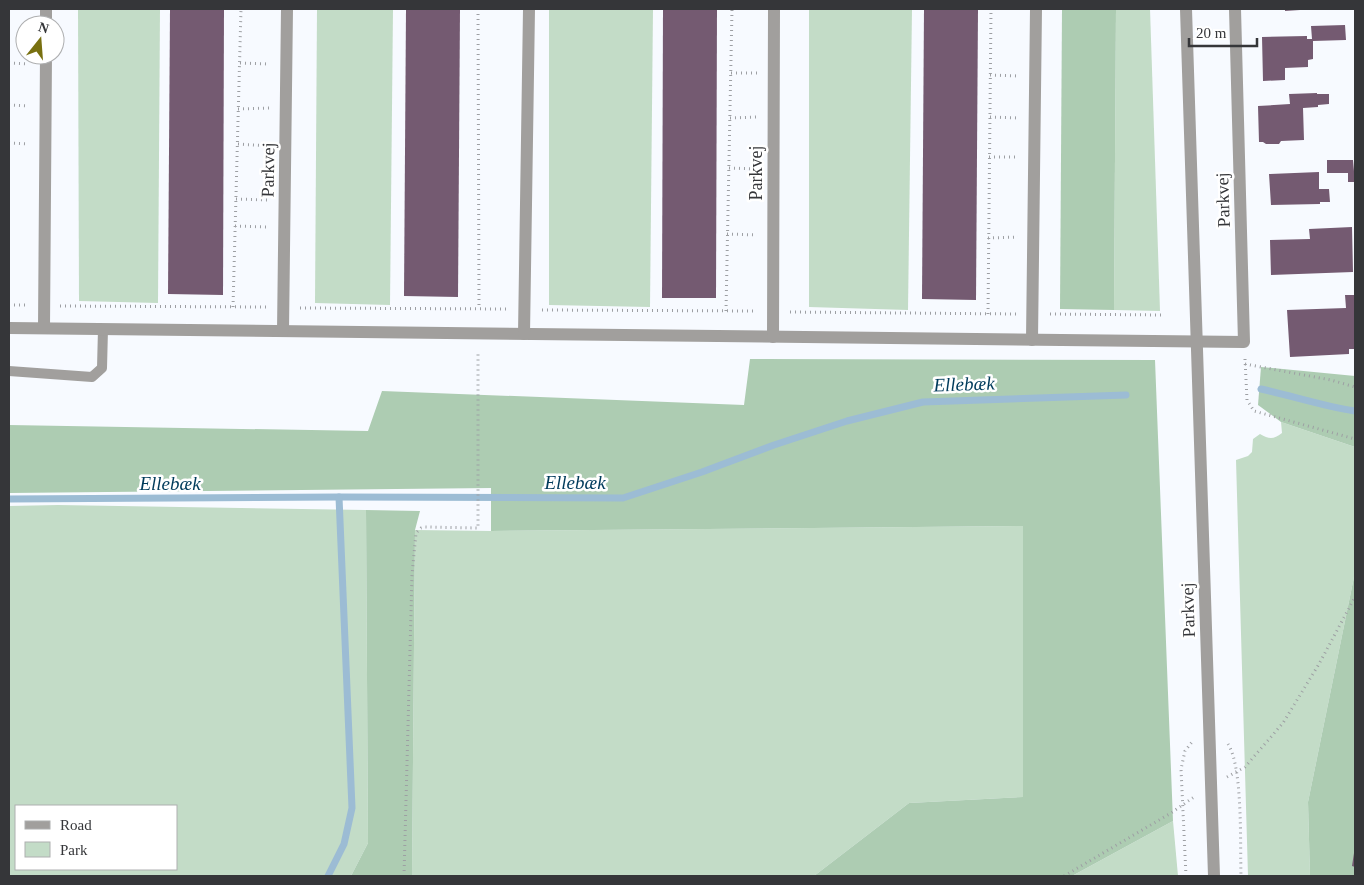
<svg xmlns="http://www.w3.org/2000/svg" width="1364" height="885" font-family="Georgia,serif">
<rect width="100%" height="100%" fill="#f7faff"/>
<!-- green -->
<g fill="#c3dcc7" fill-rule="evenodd">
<polygon points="78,9 160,9 158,303 79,301"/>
<polygon points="317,9 393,9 390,305 315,303"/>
<polygon points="549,9 653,9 650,307 549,305"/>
<polygon points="809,9 912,9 908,310 809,307"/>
<polygon points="1116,9 1150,9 1160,311 1114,310"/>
<path d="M1281 422 1355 447V572L1308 802 1310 876H1248L1236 460 1248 456 1252 452 1253 439 1260 434C1269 439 1273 440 1282 433Z"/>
<path d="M58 505 366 510 368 843 351 876H9V506ZM16 806H176V869H16Z"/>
<polygon points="1023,526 1023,797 909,803 814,876 412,876 415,530 491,531"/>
<polygon points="1173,821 1178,876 1072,876"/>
</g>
<!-- forest -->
<g fill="#adccb2">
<polygon points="1062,9 1116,9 1114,310 1060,309"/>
<polygon points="750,359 1155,360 1173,821 1072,876 814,876 909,803 1023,797 1023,526 491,531 491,488 9,493 9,425 368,431 382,391 744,405"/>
<polygon points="1261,367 1355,376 1355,447 1281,422 1258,405"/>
<polygon points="366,510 420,511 415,530 412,876 351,876 368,843"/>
<polygon points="1355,572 1355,876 1310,876 1308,802"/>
</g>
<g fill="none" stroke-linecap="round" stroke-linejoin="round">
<!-- stream -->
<g stroke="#9cbcd4" stroke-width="7">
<path d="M1261 389C1293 396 1323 406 1355 411"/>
<polyline points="9,499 339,497 623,498 702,472 774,445 847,421 923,402 1126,395"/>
<polyline points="328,876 344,844 352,808 339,497"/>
</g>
</g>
<!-- building -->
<g fill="#745a71">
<polygon points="170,9 224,9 223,295 168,294"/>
<polygon points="406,9 460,9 458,297 404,296"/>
<polygon points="663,9 717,9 716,298 662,298"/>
<polygon points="924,9 978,9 976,300 922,299"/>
<polygon points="1285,9 1300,9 1300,10 1285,11"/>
<polygon points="1345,25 1346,40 1313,41 1313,59 1308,60 1308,67 1285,68 1285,80 1263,81 1262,37 1307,36 1307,39 1312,39 1311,26"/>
<polygon points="1317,93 1317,94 1329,94 1329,104 1318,105 1318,107 1303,108 1304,140 1281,141 1279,144 1266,144 1263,142 1259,142 1258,106 1290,104 1289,94"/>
<polygon points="1327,160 1353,160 1355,182 1348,182 1348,173 1327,173"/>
<polygon points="1319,172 1319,189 1329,189 1330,202 1320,202 1320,204 1271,205 1269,174"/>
<polygon points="1352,227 1353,272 1271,275 1270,240 1310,239 1309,229"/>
<polygon points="1345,295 1355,295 1355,349 1349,349 1349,354 1290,357 1287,310 1346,308"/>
<polygon points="1354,853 1355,853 1355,867 1352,866"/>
</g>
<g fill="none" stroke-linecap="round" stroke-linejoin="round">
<!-- path -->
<g stroke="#9d9fa3" stroke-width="3" stroke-dasharray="1 4" stroke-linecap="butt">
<polyline points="478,9 479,309"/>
<polyline points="9,63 28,64"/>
<polyline points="240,63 269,64"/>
<polyline points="731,73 758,73"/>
<polyline points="990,75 1019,76"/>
<polyline points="9,105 28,106"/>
<polyline points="238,109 270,108"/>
<polyline points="990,117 1019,118"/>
<polyline points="730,118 757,117"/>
<polyline points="9,143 28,144"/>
<polyline points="238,144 269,146"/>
<polyline points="989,157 1019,157"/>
<polyline points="729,168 758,169"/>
<polyline points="236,199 268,200"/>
<polyline points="235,226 267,227"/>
<polyline points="727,234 757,235"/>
<polyline points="988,238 1018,237"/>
<polyline points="9,305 29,305"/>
<polyline points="60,306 266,307"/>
<polyline points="233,307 241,9"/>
<polyline points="300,308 509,309"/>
<polyline points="542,310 756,311"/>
<polyline points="726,311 732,9"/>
<polyline points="790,312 1016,314"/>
<polyline points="988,314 991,9"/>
<polyline points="1050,314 1162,315"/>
<polyline points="1245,359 1247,400 1254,411 1355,439"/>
<polyline points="1245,364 1331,380 1355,387"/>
<path d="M1228 744C1243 767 1240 845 1241 876"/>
<polyline points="1227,777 1245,767 1283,723 1319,664 1355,597"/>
<polyline points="404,876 412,575 416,533 421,528 425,527 478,528 478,351"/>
<polyline points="1064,876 1171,813 1194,797"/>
<polyline points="1186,876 1181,769 1185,751 1192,742"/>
</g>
<!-- service -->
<polyline stroke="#a19f9d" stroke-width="10" points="9,371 92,377 102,368 103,329"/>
<!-- minor -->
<g stroke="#a19f9d" stroke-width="12">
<polyline points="46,25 46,9"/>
<polyline points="9,328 1244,342 1235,9"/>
<polyline points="44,328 46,55"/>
<polyline points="283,331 287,9"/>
<polyline points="524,334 529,9"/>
<polyline points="773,337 774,9"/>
<polyline points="1032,340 1036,9"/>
</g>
<!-- tertiary -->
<polyline stroke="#a19f9d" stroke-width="12" points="1186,9 1214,876"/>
</g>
<g text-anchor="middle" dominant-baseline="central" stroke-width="5" stroke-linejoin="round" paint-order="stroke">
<!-- street labels -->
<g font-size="18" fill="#353639" stroke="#fff">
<text transform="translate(268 170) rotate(-89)">Parkvej</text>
<text transform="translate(756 173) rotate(-90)">Parkvej</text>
<text transform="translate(1223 200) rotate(-92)">Parkvej</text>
<text transform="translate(1188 610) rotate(-92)">Parkvej</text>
</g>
<!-- water labels -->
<g font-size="19" font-style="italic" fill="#003b5b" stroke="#fff">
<text transform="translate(964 384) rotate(-2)">Ellebæk</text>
<text x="575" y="482">Ellebæk</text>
<text x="170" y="483">Ellebæk</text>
</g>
</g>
<!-- border -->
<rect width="1364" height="885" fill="none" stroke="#353639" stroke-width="20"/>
<!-- legend -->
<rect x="15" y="805" width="162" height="65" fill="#ffffff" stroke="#aeafb0"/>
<rect x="25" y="821" width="25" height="8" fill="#a19f9d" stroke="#aeafb0"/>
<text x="60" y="830" font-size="15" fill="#353639">Road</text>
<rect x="25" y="842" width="25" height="15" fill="#c3dcc7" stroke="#aeafb0"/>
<text x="60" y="855" font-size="15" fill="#353639">Park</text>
<!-- north arrow -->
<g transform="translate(40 40) rotate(17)"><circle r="24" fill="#ffffff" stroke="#aeafb0"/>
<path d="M0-4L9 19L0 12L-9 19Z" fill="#787010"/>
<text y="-8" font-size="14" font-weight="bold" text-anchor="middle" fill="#353639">N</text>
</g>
<!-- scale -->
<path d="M1189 38v8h68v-8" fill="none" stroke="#353639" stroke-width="2.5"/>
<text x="1196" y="38" font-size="15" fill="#353639" stroke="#ffffff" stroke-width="4" paint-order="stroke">20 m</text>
</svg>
